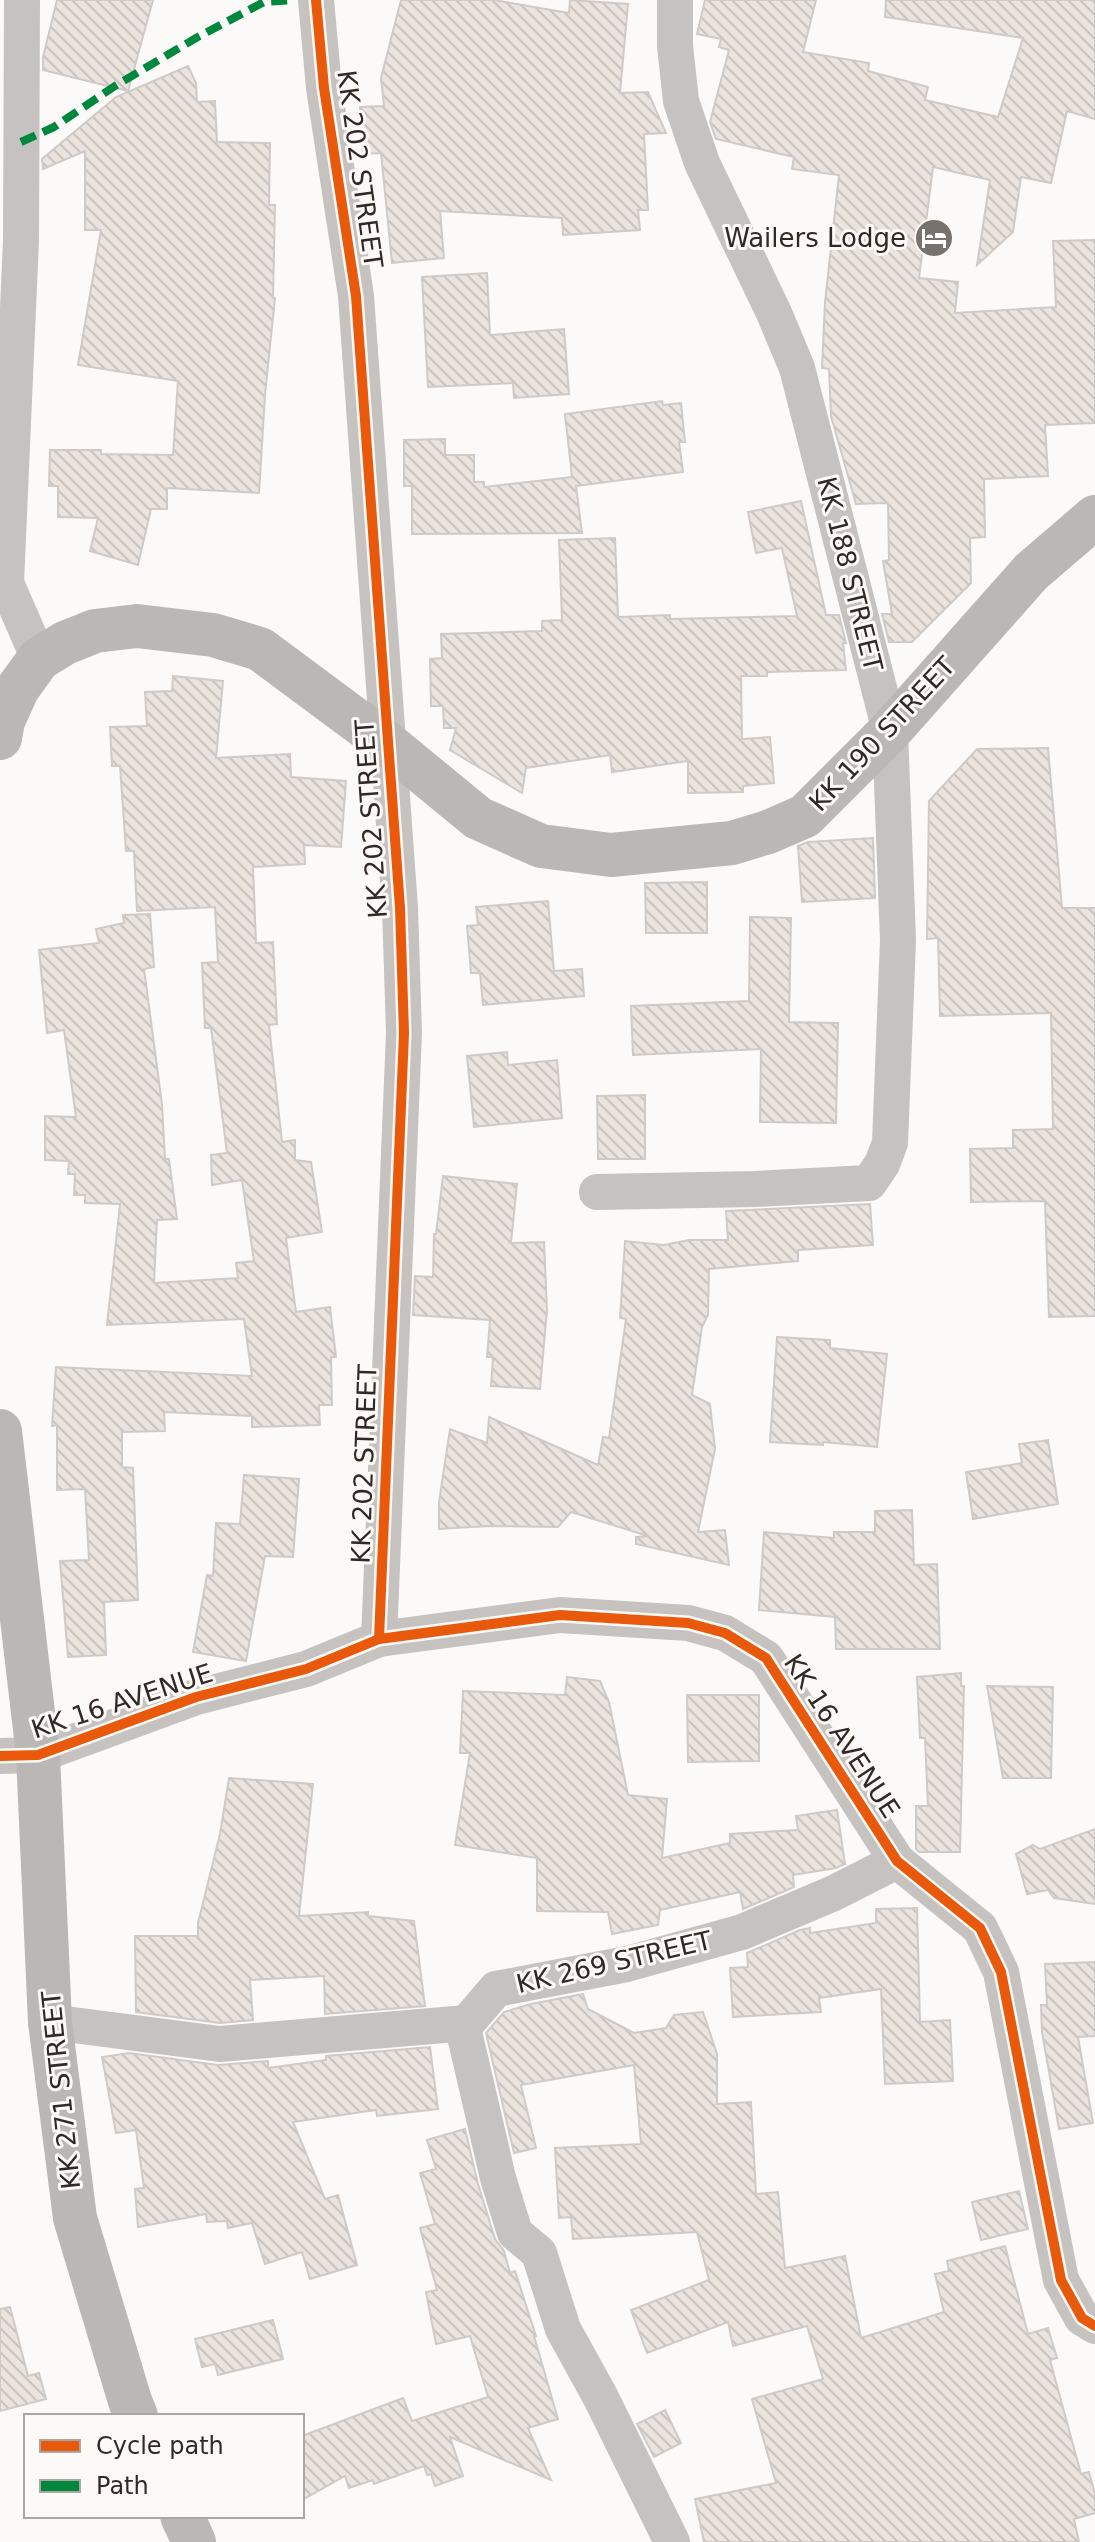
<svg xmlns="http://www.w3.org/2000/svg" width="1095" height="2542" font-family="'DejaVu Sans',sans-serif">
<defs>
<pattern id="building-back-hatch" width="6" height="6" patternUnits="userSpaceOnUse" patternTransform="scale(2)"><rect width="6" height="6" fill="#eae3de"/><path d="M-1 5l2 2M0 0l6 6M5-1l2 2" fill="none" stroke="#c9c3be"/></pattern>
</defs>
<rect width="100%" height="100%" fill="#fcfaf8"/>
<!-- building -->
<g fill="url(#building-back-hatch)" stroke="#cfcac7" stroke-width="2">
<polygon points="57,0 153,0 128,91 43,70 43,57"/>
<polygon points="401,0 494,0 569,13 570,0 628,4 620,93 648,92 666,133 644,134 648,210 638,210 640,230 563,235 562,218 440,211 444,258 392,263 381,153 363,154 360,107 384,106 381,78"/>
<polygon points="705,0 816,0 803,52 869,63 868,71 928,87 925,100 998,117 1023,38 885,17 886,0 1095,0 1095,119 1067,111 1051,183 1021,177 1013,232 977,265 990,180 933,167 919,278 958,282 955,313 1056,307 1053,241 1095,240 1095,423 1045,425 1048,476 984,479 985,537 970,538 971,583 912,642 889,642 882,614 892,614 883,561 889,560 888,503 856,504 831,416 829,369 822,368 825,302 839,175 792,169 794,157 716,139 710,122 729,50 719,47 721,39 697,34"/>
<polygon points="188,66 196,83 197,102 215,101 217,142 270,143 269,205 275,205 273,298 275,298 265,395 259,493 167,488 167,509 151,509 138,565 90,551 98,518 58,517 58,486 49,486 50,450 101,450 101,454 173,455 178,381 78,365 101,230 85,230 85,151 43,169 42,159 116,97"/>
<polygon points="487,273 490,335 564,329 569,394 514,398 513,383 428,387 422,277"/>
<polygon points="662,401 663,405 681,403 685,442 679,442 683,472 576,486 582,533 412,534 412,486 404,486 404,440 445,439 445,455 474,455 474,482 484,482 484,487 572,477 565,414"/>
<polygon points="801,501 826,615 839,615 846,643 843,643 846,670 767,672 767,676 741,676 742,739 770,737 774,783 743,786 743,792 688,793 688,761 612,772 610,755 526,768 522,793 450,750 456,728 444,728 443,706 431,706 430,659 442,658 441,634 542,631 542,621 562,620 559,540 615,538 618,617 670,615 670,619 797,616 782,548 756,553 748,512"/>
<polygon points="173,676 223,681 216,758 290,754 291,777 346,781 341,847 304,845 305,864 253,867 256,943 273,942 277,1024 269,1025 282,1142 295,1140 295,1160 311,1162 322,1232 286,1238 296,1312 330,1307 336,1357 331,1357 332,1405 319,1405 320,1425 252,1427 252,1416 164,1412 165,1431 122,1432 122,1467 133,1468 138,1600 104,1602 106,1655 68,1657 60,1561 89,1560 85,1489 57,1490 57,1425 52,1426 56,1367 252,1376 244,1319 107,1325 120,1204 85,1203 85,1195 74,1195 75,1174 68,1174 69,1161 45,1160 45,1116 76,1117 64,1030 47,1033 39,950 99,943 96,929 124,923 123,915 150,914 154,967 144,969 162,1104 165,1159 169,1159 177,1219 157,1220 154,1283 238,1278 236,1263 254,1261 242,1180 212,1185 211,1155 227,1153 211,1028 205,1028 202,963 218,962 215,907 137,911 134,851 126,851 120,766 112,766 110,727 147,726 145,692 172,691"/>
<polygon points="1048,748 1062,908 1095,908 1095,1316 1049,1317 1045,1201 971,1202 970,1149 1013,1148 1013,1130 1053,1129 1051,1013 940,1016 938,938 927,939 929,801 977,749"/>
<polygon points="873,838 875,898 802,902 798,846 808,842"/>
<polygon points="707,882 707,933 646,933 645,883"/>
<polygon points="548,901 554,971 582,969 584,996 483,1005 480,973 471,973 467,926 478,925 476,907"/>
<polygon points="750,917 791,918 789,1022 838,1023 836,1123 760,1122 761,1049 633,1055 631,1006 749,1001"/>
<polygon points="507,1052 508,1065 557,1060 562,1118 474,1127 467,1056"/>
<polygon points="645,1095 645,1159 598,1159 597,1096"/>
<polygon points="443,1176 517,1184 511,1243 544,1242 547,1310 540,1389 491,1386 493,1357 487,1357 490,1320 413,1315 415,1276 433,1277 434,1234 436,1234"/>
<polygon points="870,1204 873,1245 798,1250 798,1261 709,1269 708,1315 702,1327 692,1395 710,1404 715,1449 698,1532 725,1530 729,1565 636,1544 636,1537 648,1536 571,1512 558,1527 489,1526 439,1529 439,1502 450,1429 487,1443 489,1417 598,1465 603,1437 609,1438 626,1319 620,1318 625,1241 664,1245 689,1240 728,1240 726,1211"/>
<polygon points="777,1337 830,1340 830,1348 887,1354 877,1447 823,1442 823,1445 770,1442"/>
<polygon points="1048,1440 1058,1504 973,1519 966,1472 1022,1463 1019,1444"/>
<polygon points="244,1475 299,1479 293,1557 265,1556 246,1661 193,1652 207,1575 213,1576 216,1523 240,1524"/>
<polygon points="912,1510 914,1565 937,1564 940,1649 836,1649 835,1617 759,1610 764,1532 834,1538 834,1532 875,1532 875,1511"/>
<polygon points="961,1673 961,1686 964,1686 960,1852 919,1852 916,1849 916,1806 928,1806 925,1738 920,1738 917,1677"/>
<polygon points="567,1677 600,1681 609,1702 628,1795 667,1799 662,1858 730,1843 730,1834 798,1830 796,1816 837,1810 845,1864 836,1868 793,1875 794,1887 743,1909 740,1892 660,1910 658,1925 612,1934 608,1912 537,1911 537,1858 455,1845 470,1753 460,1753 463,1691 565,1695"/>
<polygon points="987,1686 1053,1687 1051,1778 1003,1778"/>
<polygon points="687,1695 759,1695 759,1761 688,1762"/>
<polygon points="229,1778 313,1784 299,1916 368,1912 368,1916 414,1921 425,2006 325,2014 324,1976 250,1980 253,2020 220,2023 136,2012 135,1936 198,1936 198,1923 220,1834"/>
<polygon points="1095,1829 1095,1904 1054,1898 1048,1890 1027,1894 1016,1854 1033,1845 1040,1849"/>
<polygon points="917,1908 920,2022 950,2020 953,2081 885,2084 881,1989 819,1998 821,2012 733,2017 730,1968 748,1967 747,1953 800,1930 810,1928 810,1933 876,1923 876,1909"/>
<polygon points="1095,1962 1095,2036 1078,2037 1093,2123 1059,2129 1042,2032 1041,2005 1047,2005 1045,1964"/>
<polygon points="583,1994 588,2009 634,2033 666,2028 674,2015 703,2012 717,2054 717,2104 751,2102 756,2194 778,2192 785,2268 845,2256 861,2338 944,2312 935,2274 949,2271 947,2261 1005,2246 1028,2334 1048,2328 1057,2358 1050,2360 1081,2474 1089,2472 1095,2494 1095,2513 1074,2519 1079,2542 704,2542 695,2499 776,2483 752,2399 823,2379 807,2326 733,2346 728,2322 647,2353 631,2310 709,2280 697,2232 573,2239 571,2217 559,2218 555,2148 641,2144 634,2065 521,2085 536,2148 514,2153 486,2033 504,2012 531,2004"/>
<polygon points="430,2047 438,2109 377,2116 376,2110 293,2122 325,2199 338,2195 357,2265 310,2279 302,2252 265,2264 252,2223 228,2228 227,2221 207,2222 206,2214 138,2227 135,2189 144,2188 136,2130 116,2133 102,2057 129,2053 218,2065 268,2061 268,2068 326,2060 326,2056"/>
<polygon points="465,2129 478,2184 495,2239 504,2251 510,2273 515,2271 536,2336 534,2336 558,2419 528,2428 551,2480 450,2437 463,2476 435,2486 431,2474 427,2475 424,2466 374,2484 373,2480 349,2488 345,2476 302,2500 302,2436 403,2398 412,2421 488,2397 470,2336 436,2344 426,2292 437,2290 420,2228 435,2224 420,2173 436,2169 427,2140"/>
<polygon points="1019,2191 1028,2229 981,2240 972,2202"/>
<polygon points="10,2307 28,2376 39,2373 46,2399 0,2411 0,2309"/>
<polygon points="273,2320 283,2359 218,2375 215,2364 202,2367 195,2339"/>
<polygon points="665,2410 681,2443 654,2457 637,2424"/>
</g>
<g fill="none" stroke-linecap="round" stroke-linejoin="round">
<!-- street -->
<g stroke="#c5c2c0" stroke-width="36">
<polyline points="22,0 21,240 6,583 39,659"/>
<polyline points="316,0 324,88 356,296 400,908 404,1033 379,1639"/>
<polyline points="597,1192 755,1189 869,1183 882,1164 890,1143 898,940 890,731 797,368 774,313 702,163 681,101 675,46 675,0"/>
<polyline points="0,1756 38,1755 196,1697 306,1669 379,1639 560,1615 688,1623 725,1633 766,1658 897,1861 980,1928 1001,1972 1061,2280 1082,2318 1095,2326"/>
<polyline points="50,2022 220,2044 467,2023"/>
<polyline points="672,2542 601,2398 563,2329 539,2253 515,2233 498,2178 464,2032 467,2023 496,1989 627,1964 742,1932 834,1893 897,1861"/>
</g>
<!-- secondary -->
<g stroke="#bab7b5" stroke-width="44">
<polyline points="0,738 3,721 18,688 39,659 65,643 95,631 137,626 213,635 260,649 388,744 478,818 541,846 611,855 732,843 768,832 805,816 890,731 1031,572 1095,517"/>
<polyline points="0,1431 38,1755 50,2022 75,2218 130,2401 136,2416"/>
<polyline points="182,2516 194,2542"/>
</g>
<!-- quiet -->
<polyline stroke="#00873e" stroke-width="8" stroke-dasharray="16 8" stroke-linecap="butt" points="21,142 54,127 115,86 196,38 264,2 294,0"/>
<!-- cycleway casing -->
<g stroke="#fdf9f7" stroke-width="15">
<g id="cycleway">
<polyline points="316,0 324,88 356,296 400,908 404,1033 379,1639"/>
<polyline points="0,1756 38,1755 196,1697 306,1669 379,1639 560,1615 688,1623 725,1633 766,1658 897,1861 980,1928 1001,1972 1061,2280 1082,2318 1095,2326"/>
</g>
</g>
<!-- cycleway -->
<use href="#cycleway" stroke="#e8590c" stroke-width="10"/>
</g>
<!-- icons -->
<defs>
<g id="hotel-disc" transform="scale(2)"><circle r="9.5" fill="#78726f" stroke="#fdf9f7"/><path d="M-6-4.5h1.5V1H6V5H4.5V3h-9V5H-6ZM-4 0a1.8 1.8 0 1 1 3.6 0ZM.5 0V-2.5h3Q6-2.5 6 0Z" fill="#fff"/></g>
</defs>
<g fill-rule="evenodd">
<use href="#hotel-disc" x="934" y="238"/>
</g>
<g text-anchor="middle" dominant-baseline="central" stroke-width="6" stroke-linejoin="round" paint-order="stroke">
<!-- street labels -->
<g font-size="26" fill="#312925" stroke="#fdf9f7">
<text transform="translate(360 169) rotate(82)">KK 202 STREET</text>
<text transform="translate(850 574) rotate(76)">KK 188 STREET</text>
<text transform="translate(882 734) rotate(-47)">KK 190 STREET</text>
<text transform="translate(371 819) rotate(-94)">KK 202 STREET</text>
<text transform="translate(364 1464) rotate(-88)">KK 202 STREET</text>
<text transform="translate(122 1701) rotate(-18)">KK 16 AVENUE</text>
<text transform="translate(842 1736) rotate(57)">KK 16 AVENUE</text>
<text transform="translate(614 1962) rotate(-13)">KK 269 STREET</text>
<text transform="translate(61 2090) rotate(-96)">KK 271 STREET</text>
</g>
<!-- poi labels -->
<g font-size="26" fill="#312925" stroke="#fdf9f7" text-anchor="end">
<text x="906" y="238">Wailers Lodge</text>
</g>
</g>
<!-- legend -->
<rect x="24" y="2414" width="280" height="104" fill="#fdf9f7" stroke="#aba6a3" stroke-width="2"/>
<rect x="40" y="2440" width="40" height="12" fill="#e8590c" stroke="#aba6a3" stroke-width="2"/>
<text x="96" y="2454" font-size="24" fill="#312925">Cycle path</text>
<rect x="40" y="2480" width="40" height="12" fill="#00873e" stroke="#aba6a3" stroke-width="2"/>
<text x="96" y="2494" font-size="24" fill="#312925">Path</text>
</svg>
